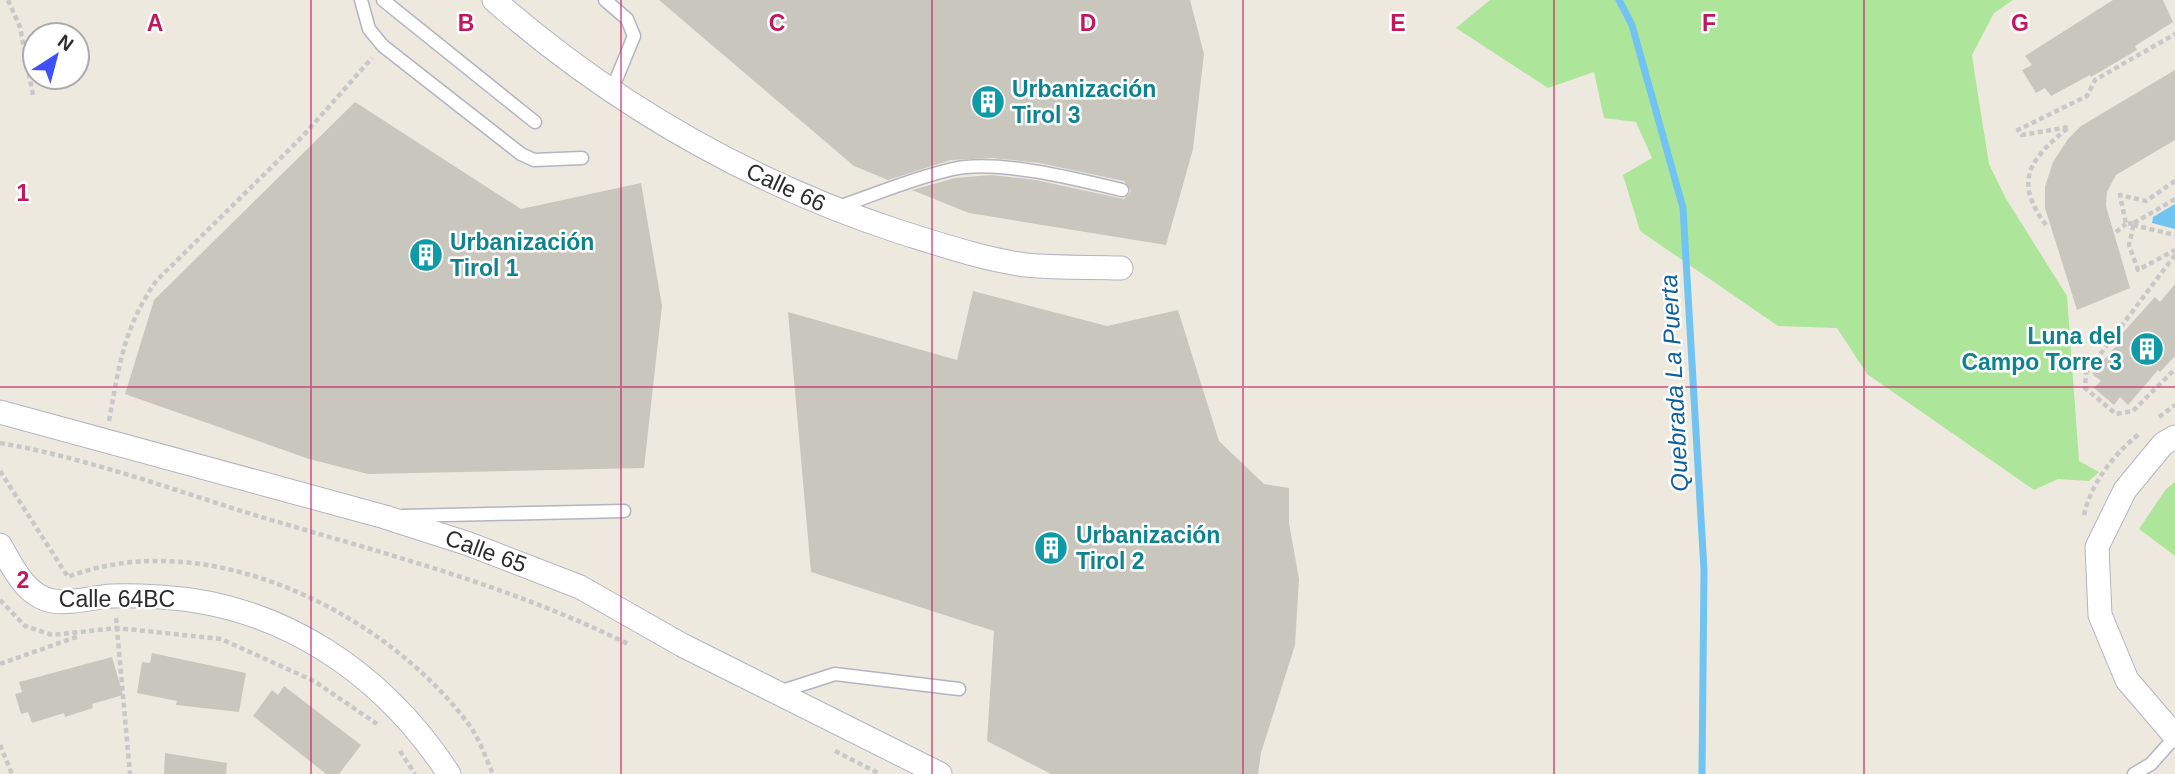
<svg xmlns="http://www.w3.org/2000/svg" width="2175" height="774" font-family="Arial,sans-serif">
<rect width="100%" height="100%" fill="#eee9df"/>
<!-- green -->
<g fill="#ade59b">
<polygon points="1490,0 2013,0 1994,13 1972,55 1976,82 1989,164 2005,197 2067,296 2079,461 2099,472 2089,481 2058,479 2034,490 1867,374 1837,328 1778,326 1640,231 1623,175 1652,158 1636,122 1604,118 1594,72 1548,88 1456,28"/>
<polygon points="2175,482 2175,556 2139,529 2166,489"/>
</g>
<!-- water -->
<polygon fill="#71c3f1" points="2175,204 2175,229 2152,223 2153,217"/>
<g fill="none" stroke-linecap="round" stroke-linejoin="round">
<!-- stream -->
<polyline stroke="#71c3f1" stroke-width="7" points="1619,0 1632,25 1683,208 1704,570 1702,774"/>
</g>
<!-- building -->
<g fill="#c9c7bd">
<polygon points="659,0 1190,0 1204,54 1193,149 1166,245 969,213 912,190 955,178 991,175 1036,180 1124,199 1131,191 1124,181 1039,163 992,158 951,160 888,180 854,166"/>
<polygon points="2113,0 2163,0 2173,22 2135,46 2137,50 2091,77 2090,75 2051,96 2045,88 2036,93 2022,70 2032,65 2025,56"/>
<polygon points="2175,70 2175,140 2116,175 2107,192 2106,206 2130,288 2077,310 2045,208 2045,187 2053,162 2068,139 2081,126"/>
<polygon points="355,102 521,209 641,183 662,306 644,468 368,474 309,459 125,394 154,300"/>
<polygon points="2175,284 2175,356 2160,372 2158,370 2128,405 2120,397 2114,405 2094,388 2101,381 2092,374 2122,339 2119,337 2155,297 2160,302"/>
<polygon points="973,291 1107,326 1178,310 1219,441 1264,484 1289,488 1289,523 1299,579 1295,645 1261,753 1258,774 1051,774 987,741 994,631 811,572 788,312 957,360"/>
<polygon points="152,653 246,673 239,712 176,705 177,701 137,693 142,662 150,663"/>
<polygon points="112,657 123,695 92,704 93,708 65,717 64,713 32,723 28,712 21,714 15,694 22,692 19,682"/>
<polygon points="284,686 361,745 339,774 326,774 253,716 272,690 278,695"/>
<polygon points="165,753 227,763 226,774 164,774"/>
</g>
<g fill="none" stroke-linecap="round" stroke-linejoin="round">
<!-- service casing -->
<g stroke="#b2b4c0" stroke-width="15">
<g id="service">
<polyline points="361,0 369,29 383,46 521,154 534,160 582,158"/>
<polyline points="383,0 535,122"/>
<polyline points="605,0 627,19 634,36 611,92"/>
<path d="M835 208C874 195 913 178 953 169 997 159 1077 179 1122 190"/>
<polyline points="403,516 624,511"/>
<polyline points="779,692 835,674 959,689"/>
<polyline points="2134,774 2151,764 2175,737"/>
</g>
</g>
<!-- minor casing -->
<g stroke="#b2b4c0" stroke-width="25">
<g id="minor">
<path d="M494 0C613 104 747 181 897 231 939 244 982 259 1026 265 1057 268 1090 267 1121 268"/>
<polyline points="0,412 385,517 469,544 580,587 682,645 940,774"/>
<polyline points="2175,437 2163,444 2125,490 2097,547 2100,615 2127,680 2175,736"/>
<path d="M0 545C12 566 26 597 53 601 71 604 93 597 112 596 127 595 144 596 160 597 282 604 383 673 449 774"/>
</g>
</g>
<!-- path -->
<g stroke="#c8c8c8" stroke-width="4.5" stroke-dasharray="5 3.5" stroke-linecap="butt">
<polyline points="8,0 20,27 33,95"/>
<polyline points="2175,181 2146,201 2120,195 2126,224 2134,223 2129,245 2138,270 2175,250"/>
<polyline points="2134,223 2175,199"/>
<path d="M2046 225C2012 180 2031 158 2069 127L2022 135 2018 130 2087 96 2095 80 2175 34"/>
<polyline points="2133,225 2175,235"/>
<polyline points="2116,232 2126,224"/>
<polyline points="2175,255 2086,373 2085,388 2116,414 2133,411 2175,369"/>
<polyline points="2159,417 2175,405"/>
<path d="M109 421C119 366 124 326 157 280L302 137 372 58"/>
<path d="M0 443C88 458 176 491 261 517 386 554 511 586 628 644"/>
<path d="M0 471 68 577C207 523 387 613 470 726 480 740 486 759 493 774"/>
<path d="M2084 515C2091 483 2114 454 2139 434"/>
<polyline points="0,600 25,626 52,635 117,628 221,639 314,681 377,724"/>
<polyline points="116,618 130,774"/>
<polyline points="0,664 79,636"/>
<polyline points="0,745 12,774"/>
<polyline points="400,751 415,774"/>
<polyline points="835,751 880,774"/>
</g>
<!-- service -->
<use href="#service" stroke="#fff" stroke-width="12"/>
<!-- minor -->
<use href="#minor" stroke="#fff" stroke-width="23"/>
</g>
<!-- grid -->
<path fill="none" stroke="#c2185b" stroke-width="2" stroke-opacity="0.55" d="M311 0V774M621 0V774M932 0V774M1243 0V774M1554 0V774M1864 0V774M0 387H2175"/>
<!-- icons -->
<defs>
<g id="building-disc" transform="scale(1.75)"><circle r="9.5" fill="#0f9aa8" stroke="#fff"/><path d="M-4-6H4V6H1V3H-1V6H-4ZM-2.5-4.3h1.7v1.8h-1.7ZM.8-4.3h1.7v1.8H.8ZM-2.5-1h1.7V.8h-1.7ZM.8-1h1.7V.8H.8Z" fill="#fff"/></g>
</defs>
<g fill-rule="evenodd">
<use href="#building-disc" x="988" y="102"/>
<use href="#building-disc" x="426" y="255"/>
<use href="#building-disc" x="2147" y="349"/>
<use href="#building-disc" x="1051" y="548"/>
</g>
<g text-anchor="middle" dominant-baseline="central" stroke-width="5" stroke-linejoin="round" paint-order="stroke">
<!-- culture labels -->
<g font-size="23" font-weight="bold" fill="#0d838f" stroke="#fff" text-anchor="start">
<text x="1012" y="89">Urbanización<tspan x="1012" dy="26">Tirol 3</tspan></text>
<text x="450" y="242">Urbanización<tspan x="450" dy="26">Tirol 1</tspan></text>
<text x="2122" y="336" text-anchor="end">Luna del<tspan x="2122" dy="26">Campo Torre 3</tspan></text>
<text x="1076" y="535">Urbanización<tspan x="1076" dy="26">Tirol 2</tspan></text>
</g>
<!-- street labels -->
<g font-size="23" fill="#2c2c2c" stroke="#fff">
<text transform="translate(786 187) rotate(25)">Calle 66</text>
<text transform="translate(486 551) rotate(20)">Calle 65</text>
<text x="117" y="599">Calle 64BC</text>
</g>
<!-- water labels -->
<g font-size="24" font-style="italic" fill="#0c60a1" stroke="#fff">
<text transform="translate(1674 383) rotate(-93)">Quebrada La Puerta</text>
</g>
</g>
<g font-size="23" text-anchor="middle" font-weight="bold" fill="#c2185b" stroke="#fff" stroke-width="5" stroke-linejoin="round" paint-order="stroke">
<text x="155" y="31">A</text>
<text x="466" y="31">B</text>
<text x="777" y="31">C</text>
<text x="1088" y="31">D</text>
<text x="1398" y="31">E</text>
<text x="1709" y="31">F</text>
<text x="2020" y="31">G</text>
<text x="23" y="201">1</text>
<text x="23" y="588">2</text>
</g>
<!-- north arrow -->
<g transform="translate(56 56) rotate(36)"><circle r="33" fill="#ffffff" stroke="#ababab" stroke-width="2"/>
<path d="M0-5L12 26L0 18L-12 26Z" fill="#3d50fc"/>
<text y="-10" font-size="19" font-weight="bold" text-anchor="middle" fill="#2c2c2c">N</text>
</g>
</svg>
